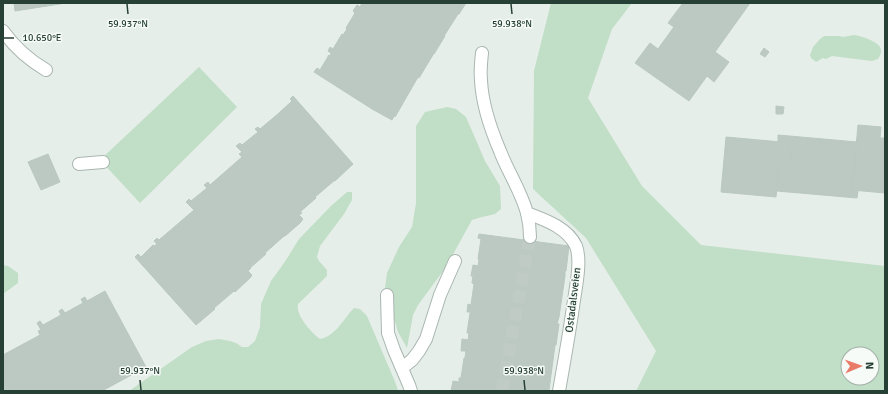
<svg xmlns="http://www.w3.org/2000/svg" width="888" height="394" font-family="Signika,sans-serif">
<rect width="100%" height="100%" fill="#e6eeea"/>
<!-- green -->
<g fill="#c1dec6" fill-rule="evenodd">
<path d="M551 3H632L612 29 588 98 642 186 701 245 885 266V391H636L656 351 586 238 533 189 534 71ZM848 354H872V378H848Z"/>
<path d="M854 35C861 36 881 42 881 50 882 53 879 57 878 59L872 61 832 56 826 59 823 58 816 62 811 58 810 55 813 47 820 39 824 36H839L843 37Z"/>
<polygon points="199,67 237,107 140,203 100,160"/>
<polygon points="447,107 456,109 466,117 485,161 500,186 501,209 495,214 482,217 472,220 446,267 418,305 413,315 407,348 398,332 385,288 387,273 399,247 412,227 416,203 416,126 425,112"/>
<path d="M347 192H352V200L344 214 320 246 317 257 319 261 327 270V276L298 304C295 315 312 333 320 339 336 336 344 318 354 308L360 309 367 316 396 384 398 391H129L192 347 206 341 219 339 230 341 236 343 242 347H248L255 341 260 327 261 304 271 281 286 260 299 239 331 206Z"/>
<polygon points="3,265 8,266 18,273 18,283 3,294"/>
</g>
<!-- building -->
<g fill="#bcc9c3" stroke="#b9c8c0">
<polygon points="14,3 66,3 15,11"/>
<polygon points="362,3 466,3 459,14 458,14 444,36 445,36 434,54 434,53 419,78 418,77 395,117 394,116 392,120 372,109 314,72 317,68 320,70 329,55 330,56 331,53 328,51 330,47 333,49 342,34 343,35 347,29 346,28 355,13 353,11 357,5 360,7"/>
<polygon points="683,3 750,3 715,52 676,24 674,27 668,23"/>
<polygon points="676,24 729,62 714,82 707,76 689,101 635,63 650,43 658,49"/>
<polygon points="764,48 769,52 765,57 760,54"/>
<polygon points="293,96 353,164 335,181 335,180 315,197 316,198 300,212 302,213 299,215 303,219 300,223 285,236 284,236 265,253 266,254 250,268 251,268 248,271 252,275 250,278 235,292 234,291 214,308 215,309 196,325 135,257 138,254 141,257 153,245 154,246 157,244 154,241 157,238 159,240 194,210 186,202 189,199 191,201 207,188 204,185 208,182 210,185 242,157 239,154 242,152 236,146 240,143 242,145 258,132 255,129 258,127 260,129 279,113 292,101 290,99"/>
<polygon points="776,106 784,107 783,114 776,114"/>
<polygon points="858,125 881,127 880,138 885,138 885,193 852,190"/>
<polygon points="778,135 857,142 852,190 858,191 857,198 777,191 779,165 790,166 792,143 778,142"/>
<polygon points="726,137 792,143 790,166 779,165 776,197 721,192"/>
<polygon points="48,154 60,182 41,190 28,162"/>
<polygon points="479,234 569,246 566,271 565,271 565,276 559,317 557,324 559,324 556,345 555,345 549,390 451,391 453,381 459,382 459,378 461,378 464,358 465,358 466,351 461,351 462,339 468,340 469,333 467,333 470,313 471,313 471,312 467,312 468,304 471,305 474,284 476,284 472,283 473,276 471,276 473,265 478,266 479,259 478,259 481,239 482,239 478,238"/>
<polygon points="105,291 146,367 102,391 3,391 3,355 40,335 38,331 41,330 37,323 40,321 43,325 61,315 59,311 62,309 65,313 83,303 81,299 85,297 87,301"/>
</g>
<g fill="none" stroke-linecap="round" stroke-linejoin="round">
<!-- minor-tunnel -->
<polyline stroke="#c0cbc6" stroke-width="12" stroke-dasharray="12 6" stroke-linecap="butt" points="502,391 530,237"/>
<!-- minor casing -->
<g stroke="#a9b6b0" stroke-width="14">
<g id="minor">
<path d="M3 31C15 48 29 60 46 70"/>
<path d="M482 53C481 62 480 71 481 80 482 103 491 130 500 151 508 172 521 191 527 213 529 221 530 229 530 237"/>
<polyline points="79,164 103,162"/>
<path d="M527 213C545 220 567 227 576 246 582 261 575 291 573 307 569 335 564 363 559 391"/>
<polyline points="387,295 388,333 394,350 409,385 411,391"/>
<polyline points="402,368 412,360 419,351 426,339 440,295 455,261"/>
</g>
</g>
<!-- minor -->
<use href="#minor" stroke="#fff" stroke-width="12"/>
</g>
<!-- ticks -->
<path fill="none" stroke="#264036" stroke-width="1.5" d="M127 4 128 14M511 4 512 14M4 38H14M140 380 141 390M524 380 525 390"/>
<g text-anchor="middle" dominant-baseline="central" stroke-width="3" stroke-linejoin="round" paint-order="stroke">
<!-- street labels -->
<g font-size="11" fill="#264036" stroke="#f7fbf8">
<text transform="translate(573 300) rotate(-83)">Ostadalsveien</text>
</g>
</g>
<g font-size="10" text-anchor="middle" fill="#264036" stroke="#f7fbf8" stroke-width="3" stroke-linejoin="round" paint-order="stroke">
<text x="128" y="27">59.937°N</text>
<text x="512" y="27">59.938°N</text>
<text x="42" y="41">10.650°E</text>
<text x="140" y="374">59.937°N</text>
<text x="524" y="374">59.938°N</text>
</g>
<!-- border -->
<rect width="888" height="394" fill="none" stroke="#264036" stroke-width="8"/>
<!-- north arrow -->
<g transform="translate(860 366) rotate(88)"><circle r="19" fill="#f7fbf8" stroke="#a3b0aa"/>
<path d="M0-3L7 15L0 10L-7 15Z" fill="#e97b69"/>
<text y="-6" font-size="11" font-weight="bold" text-anchor="middle" fill="#264036">N</text>
</g>
</svg>
